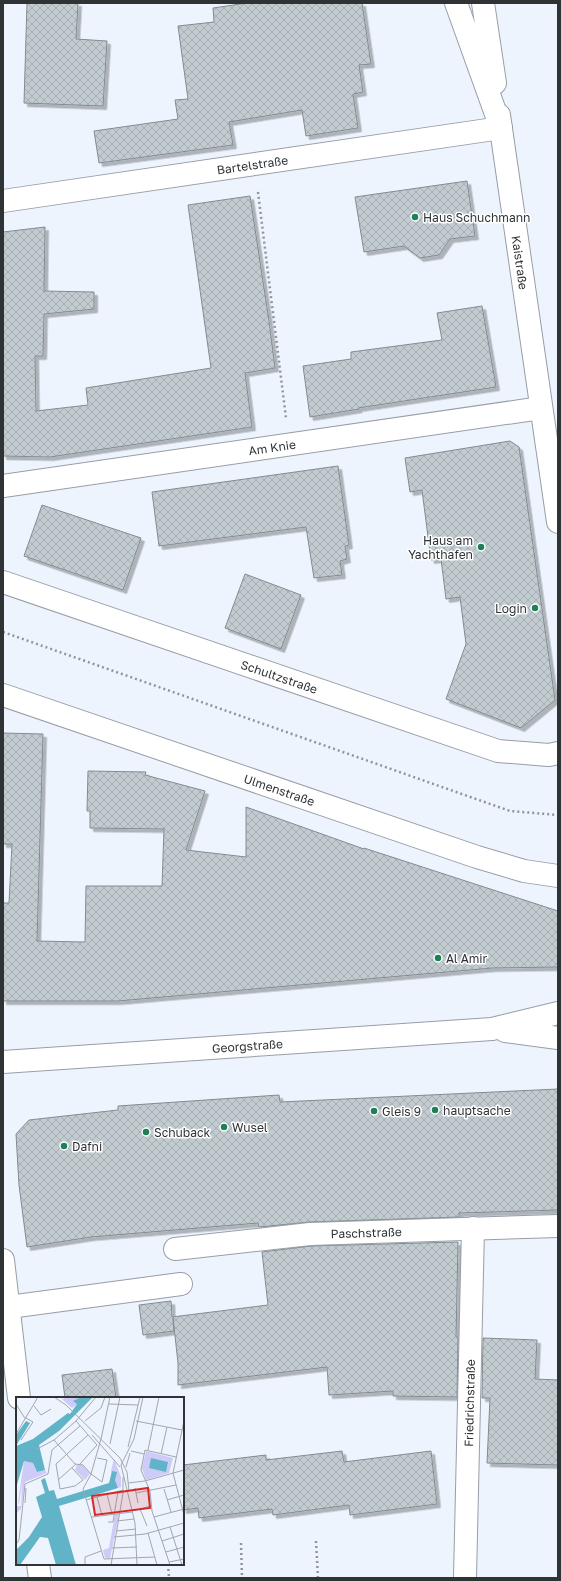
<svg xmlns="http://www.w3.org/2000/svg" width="561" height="1581" font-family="'Golos Text',sans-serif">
<defs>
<pattern id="building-cross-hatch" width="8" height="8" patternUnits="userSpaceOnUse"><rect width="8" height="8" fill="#c1cbd0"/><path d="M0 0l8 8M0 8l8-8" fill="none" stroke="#a6afb3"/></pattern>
<filter id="shadow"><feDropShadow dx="3.5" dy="3.5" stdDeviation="0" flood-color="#0004"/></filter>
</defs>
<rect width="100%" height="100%" fill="#edf4fd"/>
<!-- building -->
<g fill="url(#building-cross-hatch)" stroke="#828c91" filter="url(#shadow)">
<polygon points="27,3 78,3 76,39 107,41 103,106 24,103"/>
<polygon points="247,3 362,3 371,64 359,65 363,92 353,94 358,128 306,136 302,110 229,122 233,145 99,163 94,131 178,119 175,100 188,99 178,26 214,22 213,8"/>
<polygon points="467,181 475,236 450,239 439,255 420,258 404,246 364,252 355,197"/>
<polygon points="250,196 269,321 275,368 245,373 252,427 50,457 3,456 3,232 45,227 44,291 94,292 94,309 44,314 43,356 35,356 36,411 88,405 86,388 211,368 188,205"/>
<polygon points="482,306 496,387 358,408 359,409 310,417 303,366 351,359 351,352 442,340 437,313"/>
<polygon points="510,441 519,447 555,700 521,728 446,699 466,644 460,597 446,599 441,559 431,560 422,490 410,492 405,458"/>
<polygon points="338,466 349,545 345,546 347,559 340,561 342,575 314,578 306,527 159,546 152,492"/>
<polygon points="42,505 141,538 123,590 24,556"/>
<polygon points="245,574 301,595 281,649 225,628"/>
<polygon points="3,733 43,734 37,941 85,942 86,886 162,886 164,829 90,828 90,811 87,811 88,771 146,772 145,775 205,791 186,850 246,857 246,807 364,849 364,848 558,911 558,967 492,968 118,1001 3,1001 3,903 9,903 12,844 3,844"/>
<polygon points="558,1089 558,1210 459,1213 459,1217 310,1222 259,1227 258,1223 91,1237 27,1247 19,1185 16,1134 29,1120 118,1110 118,1106 279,1095 280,1102"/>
<polygon points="458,1242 456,1337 458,1337 457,1397 393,1396 393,1391 329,1395 327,1367 178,1385 178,1363 173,1318 174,1331 143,1335 139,1305 171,1301 172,1317 268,1305 262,1252 311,1246"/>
<polygon points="483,1338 537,1340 535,1379 558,1380 558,1465 487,1463 490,1398 482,1398"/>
<polygon points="112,1369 116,1398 65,1398 62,1375"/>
<polygon points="342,1451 344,1462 431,1451 437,1504 350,1515 349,1505 273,1515 272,1509 199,1518 198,1508 183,1510 183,1465 266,1455 266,1460"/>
</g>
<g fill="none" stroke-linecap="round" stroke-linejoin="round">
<!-- minor casing -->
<g stroke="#989ea6" stroke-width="24">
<g id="minor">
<polyline points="483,3 495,83"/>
<path id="s1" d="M499 115 558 522"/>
<path id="s2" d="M3 201 501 128 456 3"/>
<path id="s3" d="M3 486 541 408"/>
<path id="s4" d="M3 582 498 751 549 755 558 753"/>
<path id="s5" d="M3 695 477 857 524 871 558 876"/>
<path id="s6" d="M175 1249 310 1234 558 1226"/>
<polyline points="3,1260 19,1398"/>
<polyline points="9,1307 181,1284"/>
<polyline points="38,1564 40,1578"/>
<path id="s7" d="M465 1578 473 1228"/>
</g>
</g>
<!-- major casing -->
<g stroke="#989ea6" stroke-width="24">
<g id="major">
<polyline points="505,1031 558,1038"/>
<path id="s8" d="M3 1062 492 1029 558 1013"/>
</g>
</g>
<!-- path -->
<g stroke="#90959b" stroke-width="2.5" stroke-dasharray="2 3" stroke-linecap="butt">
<polyline points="258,192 286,418"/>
<polyline points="3,632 510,811 558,815"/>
<polyline points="316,1541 318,1578"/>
<polyline points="241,1543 242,1578"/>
<polyline points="168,1564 169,1578"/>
</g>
<!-- minor -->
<use href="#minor" stroke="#fff" stroke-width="22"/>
<!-- major -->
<use href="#major" stroke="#fff" stroke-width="22"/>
</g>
<!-- markers -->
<g fill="#1f7f57" stroke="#fff" stroke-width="1.5">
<circle cx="415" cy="217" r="4"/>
<circle cx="481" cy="547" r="4"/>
<circle cx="535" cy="608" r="4"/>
<circle cx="438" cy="958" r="4"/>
<circle cx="435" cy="1110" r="4"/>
<circle cx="374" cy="1111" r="4"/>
<circle cx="224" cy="1127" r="4"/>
<circle cx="146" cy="1132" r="4"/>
<circle cx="64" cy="1146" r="4"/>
</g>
<g text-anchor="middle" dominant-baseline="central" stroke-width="3" stroke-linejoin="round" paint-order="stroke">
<!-- street labels -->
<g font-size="12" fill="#303336" stroke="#fff">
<text stroke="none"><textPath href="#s2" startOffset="252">Bartelstraße</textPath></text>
<text stroke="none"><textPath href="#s1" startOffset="149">Kaistraße</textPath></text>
<text stroke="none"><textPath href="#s3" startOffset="272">Am Knie</textPath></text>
<text stroke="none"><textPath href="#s4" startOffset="292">Schultzstraße</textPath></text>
<text stroke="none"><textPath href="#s5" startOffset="292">Ulmenstraße</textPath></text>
<text stroke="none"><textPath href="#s8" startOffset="245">Georgstraße</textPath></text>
<text stroke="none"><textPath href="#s6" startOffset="192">Paschstraße</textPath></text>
<text stroke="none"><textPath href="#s7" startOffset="175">Friedrichstraße</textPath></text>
</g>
<!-- poi labels -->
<g font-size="12" fill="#303336" stroke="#fff" text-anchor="start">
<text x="423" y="217">Haus Schuchmann</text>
<text x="473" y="540" text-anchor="end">Haus am<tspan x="473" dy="14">Yachthafen</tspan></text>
<text x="527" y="608" text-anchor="end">Login</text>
<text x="446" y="958">Al Amir</text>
<text x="443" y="1110">hauptsache</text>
<text x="382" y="1111">Gleis 9</text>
<text x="232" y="1127">Wusel</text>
<text x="154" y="1132">Schuback</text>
<text x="72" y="1146">Dafni</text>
</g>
</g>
<!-- overview -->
<g transform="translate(16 1397)">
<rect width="168" height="168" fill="#edf4fd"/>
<path d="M8 64 17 66 21 75 29 73 31 76 9 85 5 112 0 116 1 109H5L6 85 3 108 2 105Z" fill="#cecbf9"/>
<path d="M52 0H65L58 4 61 7 56 11 46 2ZM130 54 157 61 153 76 130 83 126 71ZM98 62 105 80V90L102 91 95 74ZM61 68H66L74 76 69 83 59 73ZM99 117H103L94 162 89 161 87 153 93 151Z" fill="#cecbf9"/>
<path d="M65 0H77L43 34 23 48 29 73 21 75 17 66 8 64 0 91V49L17 42 52 16 54 17 61 7 57 4ZM10 24 14 26 0 49V38ZM135 61 152 65 150 75 133 71ZM96 74 101 75 99 83 102 91 43 109 60 168H40L32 141 24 140 4 168H0V153L13 140 26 120 20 100 29 96 25 83 29 81 33 94 38 93 41 102 93 86Z" fill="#61b4c8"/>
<path fill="none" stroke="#61b4c8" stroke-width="2" d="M0 60 20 52"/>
<path fill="none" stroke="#a1a7ad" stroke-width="1" d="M38 0 50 8 104 61 111 75 113 94M0 7 8 20 17 25 5 43M93 7 122 8M18 9 25 18 35 12M60 24 81 48 64 67M69 24 85 11 89 0M120 24 166 33M168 24 157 76 168 118M0 37 22 0M76 38 104 70M85 42 94 0M38 43 60 24 80 0M94 47 104 0M112 50 124 0M21 52 38 43 59 67 67 68 75 77 85 42M132 53 143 0M115 54 128 57M145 57 151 30M81 61 91 63 86 85 75 77 67 92 88 162 139 160M110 70 114 56M56 71 67 83M42 83 60 67M67 83 59 89 44 92 40 67 72 38M112 86 129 84 168 73M119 91 122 106M148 92 155 115M120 96 160 88M91 97 96 117M81 100 86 118M70 103 107 93M151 103 168 98M9 106 10 91M124 112 131 129M116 114 135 109M76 120 116 115M138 120 168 112M101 124 118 122M92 125H97L102 94M154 130 166 168M100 134 120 132M132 136 141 168M98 140 129 137 168 126M146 144 168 137M0 147 3 143 9 87 32 77 36 53 64 29M96 151 121 150M150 155 168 150M153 165 168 162M69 168V160L85 154M95 168 107 96V80M121 168 119 126 105 68 118 42 127 0M154 168 136 114 134 94 125 73 129 53 160 60"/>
<path fill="#d62828" fill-opacity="0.15" stroke="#d62828" stroke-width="2" d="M132 91 134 111 79 118 76 99Z"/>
<rect width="168" height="168" fill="none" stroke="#303336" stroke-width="2"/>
</g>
<!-- border -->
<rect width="561" height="1581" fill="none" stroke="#303336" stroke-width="8"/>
</svg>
